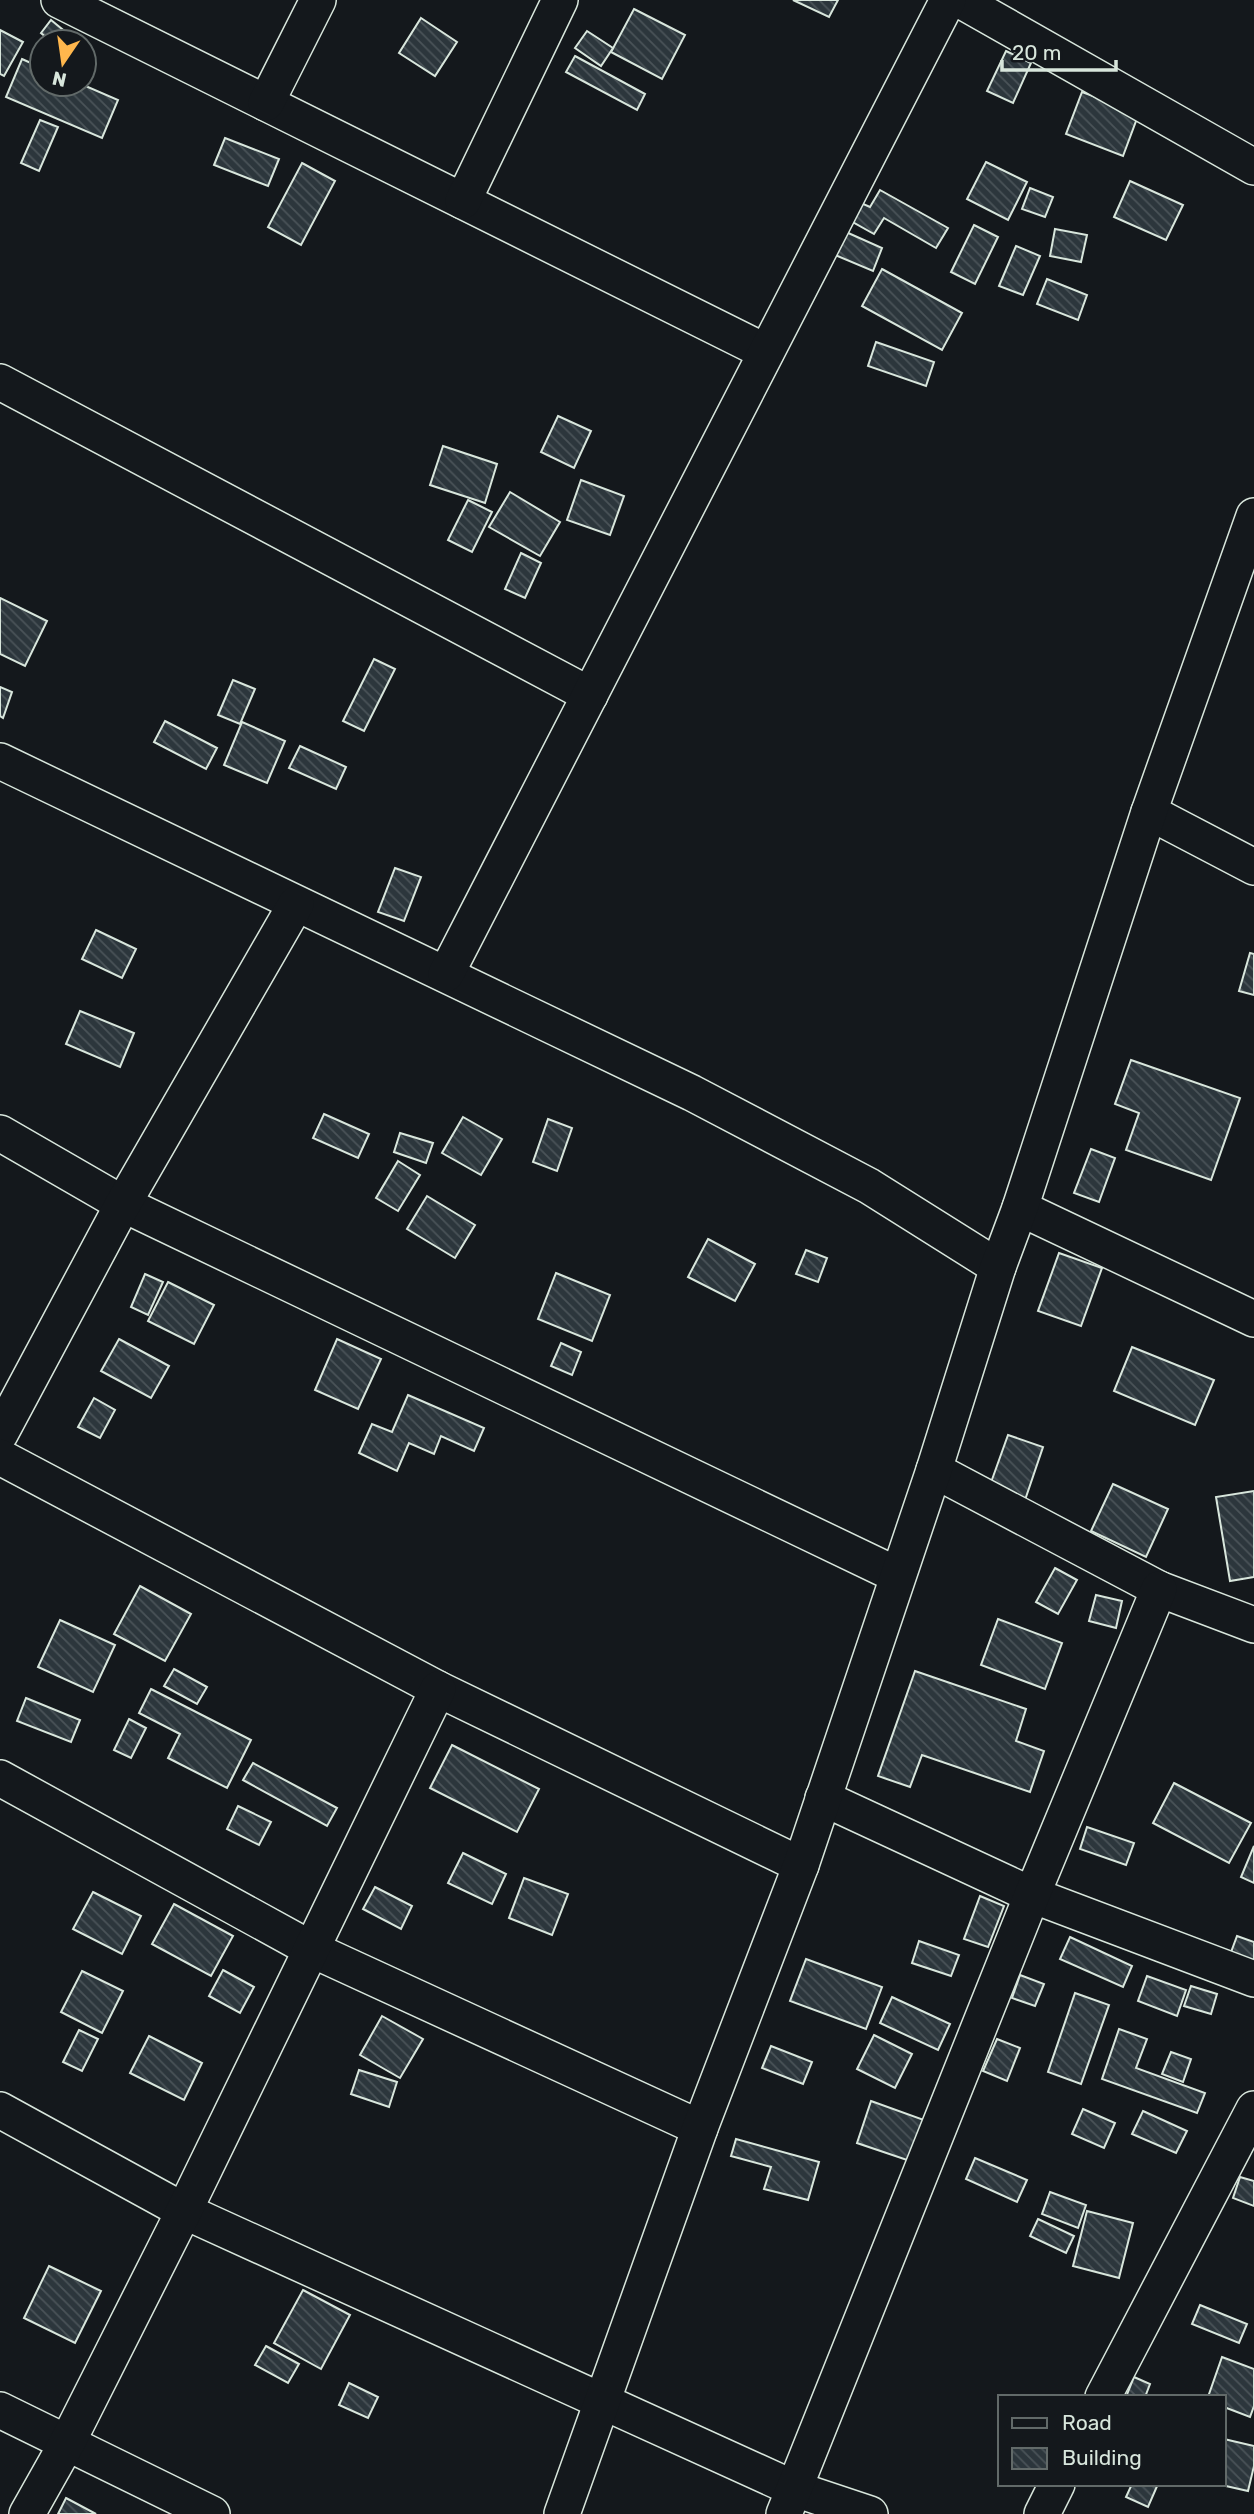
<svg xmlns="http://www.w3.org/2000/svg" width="1254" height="2514" font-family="Rubik,sans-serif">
<defs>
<pattern id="building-back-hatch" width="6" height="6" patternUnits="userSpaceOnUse" patternTransform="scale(1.75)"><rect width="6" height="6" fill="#2c363c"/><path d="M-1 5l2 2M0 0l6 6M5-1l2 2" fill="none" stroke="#4a5358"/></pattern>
</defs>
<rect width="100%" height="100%" fill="#14181c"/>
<!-- building -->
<g fill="url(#building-back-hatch)" stroke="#d8e6dc" stroke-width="2">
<polygon points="793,0 838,0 829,17"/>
<polygon points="634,9 685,35 662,79 611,52"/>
<polygon points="421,18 457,42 435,76 399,53"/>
<polygon points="51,20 78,42 52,42 41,33"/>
<polygon points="0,30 23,42 4,76 0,74"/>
<polygon points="587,31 613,48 601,66 575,48"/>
<polygon points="1006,51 1031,63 1013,103 987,91"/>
<polygon points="575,56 645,94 637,110 566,72"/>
<polygon points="22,59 42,68 42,84 81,84 118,100 102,138 6,97"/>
<polygon points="1082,92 1139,113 1123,156 1066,134"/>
<polygon points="40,120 58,127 39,171 21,163"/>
<polygon points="225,138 279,159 268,186 214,165"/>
<polygon points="986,162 1027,182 1008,220 967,199"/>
<polygon points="302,163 335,181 301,245 268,227"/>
<polygon points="1130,181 1183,205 1166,240 1114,217"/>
<polygon points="1030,188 1053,197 1045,217 1022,209"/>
<polygon points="880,190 948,228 936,248 884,218 874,234 851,221 861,203 870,207"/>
<polygon points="974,225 998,237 975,284 951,272"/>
<polygon points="1055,229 1087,235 1081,262 1050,256"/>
<polygon points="846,232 882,248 873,271 835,255"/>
<polygon points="1016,246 1040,256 1023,295 999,286"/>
<polygon points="882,269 962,313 942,350 862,306"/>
<polygon points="1047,279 1087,295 1078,320 1037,304"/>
<polygon points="876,342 934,362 926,386 868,366"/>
<polygon points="558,416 591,431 574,468 541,452"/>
<polygon points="443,446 497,464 485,503 430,485"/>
<polygon points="581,480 624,496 610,535 567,520"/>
<polygon points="510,492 560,522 540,556 489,527"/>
<polygon points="468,500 492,512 472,552 448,540"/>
<polygon points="521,553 541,563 525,598 505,589"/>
<polygon points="0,598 47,621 25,666 0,654"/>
<polygon points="374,659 395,669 364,731 343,721"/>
<polygon points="233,680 255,689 240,724 218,715"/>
<polygon points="0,687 12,692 3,718 0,716"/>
<polygon points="165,721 217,748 206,769 154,742"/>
<polygon points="242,722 285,741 267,783 224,765"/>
<polygon points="300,746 346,767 336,789 289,768"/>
<polygon points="395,868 421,877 404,921 378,912"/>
<polygon points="96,930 136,949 122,978 82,959"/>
<polygon points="1250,953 1254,954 1254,995 1239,991"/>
<polygon points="80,1011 134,1033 120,1067 66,1044"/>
<polygon points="1131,1060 1240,1098 1211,1180 1126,1150 1139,1113 1115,1104"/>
<polygon points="324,1114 369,1134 358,1158 313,1138"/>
<polygon points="463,1117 502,1139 481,1175 442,1153"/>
<polygon points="548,1119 572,1128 557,1171 533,1162"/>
<polygon points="400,1133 433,1143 426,1163 394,1152"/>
<polygon points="1091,1149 1115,1158 1099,1202 1074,1193"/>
<polygon points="398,1161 420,1175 398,1211 376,1198"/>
<polygon points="427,1196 475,1225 455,1258 407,1229"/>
<polygon points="708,1239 755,1264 735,1301 688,1277"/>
<polygon points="806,1250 827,1258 818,1282 796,1274"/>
<polygon points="1059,1253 1102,1268 1081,1326 1038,1311"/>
<polygon points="556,1273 610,1295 592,1341 538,1319"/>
<polygon points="145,1274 163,1282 148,1315 131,1307"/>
<polygon points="168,1282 214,1305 194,1344 148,1321"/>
<polygon points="119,1339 169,1366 151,1398 101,1371"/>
<polygon points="337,1339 381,1359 358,1409 315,1390"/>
<polygon points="561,1343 581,1352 572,1375 551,1366"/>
<polygon points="1132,1347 1214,1380 1195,1425 1114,1391"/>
<polygon points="408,1395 484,1428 474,1451 441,1436 434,1454 409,1443 397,1471 359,1453 372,1424 392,1432"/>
<polygon points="94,1398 115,1410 100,1438 78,1427"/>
<polygon points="1008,1435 1043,1447 1025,1500 989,1488"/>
<polygon points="1113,1484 1168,1509 1146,1557 1091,1531"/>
<polygon points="1254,1491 1254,1577 1230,1581 1216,1497"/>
<polygon points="1055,1568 1077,1580 1058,1614 1036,1602"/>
<polygon points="140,1586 191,1614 165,1661 114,1634"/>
<polygon points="1096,1595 1122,1601 1116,1628 1089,1621"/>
<polygon points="998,1619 1062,1643 1045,1689 981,1665"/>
<polygon points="60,1620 115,1645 93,1692 38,1667"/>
<polygon points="174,1669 207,1687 197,1704 164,1686"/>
<polygon points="915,1671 1026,1709 1016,1741 1044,1751 1030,1792 922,1755 910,1787 878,1776"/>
<polygon points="151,1689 251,1740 227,1788 168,1758 180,1734 139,1713"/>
<polygon points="26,1698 80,1720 71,1742 17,1721"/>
<polygon points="129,1719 146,1728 131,1758 114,1750"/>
<polygon points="452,1745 539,1789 517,1832 430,1788"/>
<polygon points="253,1763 337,1808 327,1826 243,1780"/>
<polygon points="1174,1783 1251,1823 1229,1863 1153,1823"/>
<polygon points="238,1806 271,1822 259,1845 227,1829"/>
<polygon points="1087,1827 1134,1843 1126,1865 1080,1849"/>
<polygon points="1254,1846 1254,1883 1241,1877"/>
<polygon points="463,1853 506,1874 492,1904 448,1883"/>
<polygon points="524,1878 568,1894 552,1935 509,1918"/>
<polygon points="375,1887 412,1906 401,1929 363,1909"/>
<polygon points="93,1892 141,1916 122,1954 73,1929"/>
<polygon points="980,1896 1004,1906 988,1947 964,1939"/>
<polygon points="174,1904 233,1936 211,1976 152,1944"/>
<polygon points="1237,1936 1254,1942 1254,1963 1230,1955"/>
<polygon points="1070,1937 1132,1966 1123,1987 1060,1959"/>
<polygon points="919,1941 959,1955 951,1976 912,1963"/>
<polygon points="806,1959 882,1987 866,2029 790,2001"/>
<polygon points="223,1970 254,1987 240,2013 209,1996"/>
<polygon points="82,1971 123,1991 102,2033 61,2012"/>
<polygon points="1020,1975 1044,1984 1035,2006 1012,1998"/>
<polygon points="1147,1976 1186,1990 1177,2016 1138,2001"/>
<polygon points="1191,1986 1217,1994 1211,2014 1184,2006"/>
<polygon points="1075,1993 1109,2005 1081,2084 1048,2072"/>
<polygon points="892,1997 950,2024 938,2050 880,2023"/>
<polygon points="382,2016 423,2039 400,2078 360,2055"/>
<polygon points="1119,2029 1147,2039 1136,2068 1205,2093 1197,2113 1102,2079"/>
<polygon points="79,2030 98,2039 82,2071 63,2062"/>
<polygon points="874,2035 912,2054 895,2088 857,2069"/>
<polygon points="149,2036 202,2063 184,2100 130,2073"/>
<polygon points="997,2039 1020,2048 1007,2081 983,2071"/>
<polygon points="771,2046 812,2062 803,2084 762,2068"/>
<polygon points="1171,2052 1191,2059 1183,2082 1162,2074"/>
<polygon points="359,2070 397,2082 389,2107 351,2094"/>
<polygon points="871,2101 924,2120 910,2161 857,2143"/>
<polygon points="1083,2109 1115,2123 1104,2148 1072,2134"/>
<polygon points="1143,2111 1187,2131 1176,2153 1132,2134"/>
<polygon points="736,2139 819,2162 808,2200 764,2189 771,2167 731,2156"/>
<polygon points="975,2158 1027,2180 1017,2202 966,2179"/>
<polygon points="1240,2177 1254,2181 1254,2206 1233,2198"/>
<polygon points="1050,2192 1086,2205 1078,2228 1042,2214"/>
<polygon points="1087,2211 1133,2223 1119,2278 1073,2266"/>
<polygon points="1038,2219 1074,2236 1066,2253 1030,2236"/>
<polygon points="49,2266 101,2291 75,2343 24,2318"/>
<polygon points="303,2290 350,2315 321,2369 274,2343"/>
<polygon points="1200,2305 1247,2324 1239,2343 1192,2324"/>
<polygon points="266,2346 299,2364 288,2383 255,2365"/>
<polygon points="1222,2357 1254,2369 1254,2406 1250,2417 1224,2407 1224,2397 1208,2397"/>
<polygon points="1134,2377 1150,2384 1145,2397 1126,2397"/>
<polygon points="349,2383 378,2397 368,2418 339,2405"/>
<polygon points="1224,2439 1254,2446 1254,2466 1248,2491 1217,2484 1224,2484"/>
<polygon points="1132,2484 1158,2484 1148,2507 1126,2497"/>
<polygon points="66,2498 96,2514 58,2514"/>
</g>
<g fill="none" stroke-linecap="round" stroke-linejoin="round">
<!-- street casing -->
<g stroke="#d8e6dc" stroke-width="38">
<g id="street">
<polyline points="59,0 766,352"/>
<polyline points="960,0 1254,167"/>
<polyline points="266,103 318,0"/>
<polyline points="463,201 560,0"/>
<polyline points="0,382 590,695"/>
<polyline points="0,761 692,1093 869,1186 998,1267"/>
<polyline points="1149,812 1254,867"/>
<polyline points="446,974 948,0"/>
<polyline points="0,1133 123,1204 897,1575"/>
<polyline points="1020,1208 1254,1319"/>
<polyline points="0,1434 123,1204 296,904"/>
<polyline points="0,1457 438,1689 801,1865"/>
<polyline points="934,1470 1159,1589 1254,1625"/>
<polyline points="0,1778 313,1950 700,2128"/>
<polyline points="823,1798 1032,1895 1254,1979"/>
<polyline points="0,2110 184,2211 795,2489 870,2514"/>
<polyline points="1103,2397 1254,2109"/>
<polyline points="0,2410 212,2514"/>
<polyline points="27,2514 67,2443 184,2211 438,1689"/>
<polyline points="562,2514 700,2128 801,1865 934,1470 998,1267 1020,1208 1149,812 1254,516"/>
<polyline points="784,2514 1032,1895 1159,1589"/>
<polyline points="1042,2514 1057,2484"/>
</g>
</g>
<!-- street -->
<use href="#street" stroke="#14181c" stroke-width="35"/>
</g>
<!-- legend -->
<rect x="998" y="2395" width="228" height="91" fill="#14181c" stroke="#626a69" stroke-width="2"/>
<rect x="1012" y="2418" width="35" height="10" fill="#14181c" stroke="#626a69" stroke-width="2"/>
<text x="1062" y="2430" font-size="21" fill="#d8e6dc">Road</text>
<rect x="1012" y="2448" width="35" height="21" fill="url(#building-back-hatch)" stroke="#626a69" stroke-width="2"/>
<text x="1062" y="2465" font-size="21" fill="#d8e6dc">Building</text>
<!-- north arrow -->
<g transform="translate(63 63) rotate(193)"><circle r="33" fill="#14181c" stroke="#626a69" stroke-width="2"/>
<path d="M0-5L12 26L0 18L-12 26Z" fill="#ffb74d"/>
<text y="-10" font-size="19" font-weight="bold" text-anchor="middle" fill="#d8e6dc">N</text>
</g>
<!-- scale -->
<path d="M1002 60v10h114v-10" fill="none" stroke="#d8e6dc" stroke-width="3.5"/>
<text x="1012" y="60" font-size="21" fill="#d8e6dc" stroke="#14181c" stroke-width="5" paint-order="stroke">20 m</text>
</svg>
